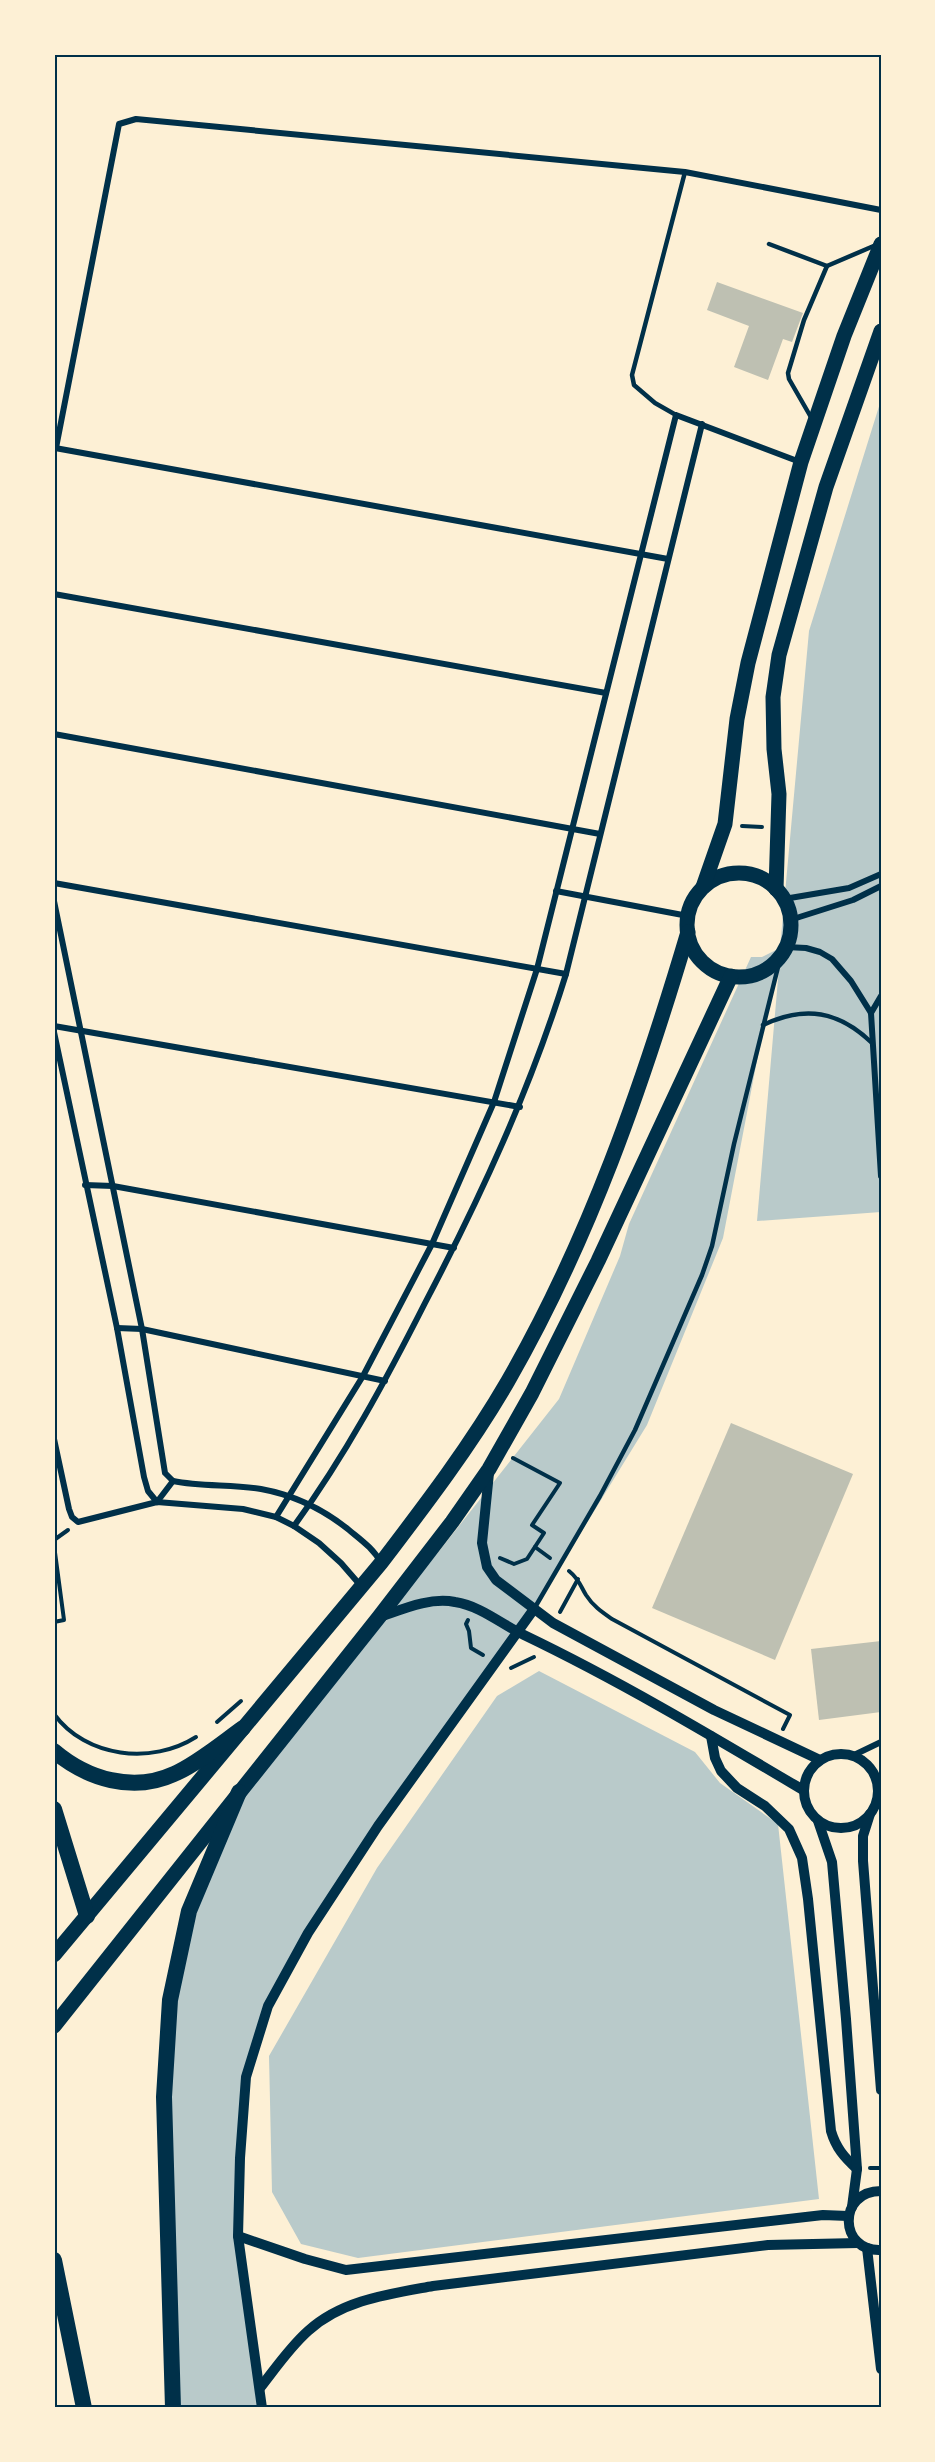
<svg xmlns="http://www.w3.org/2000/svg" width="935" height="2462" font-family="Montserrat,sans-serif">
<rect width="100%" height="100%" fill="#fdf0d5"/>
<!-- green -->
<g fill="#b9caca">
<polygon points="881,400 881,1212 757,1221 779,968 759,1050 723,1238 647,1425 534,1609 378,1826 268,2006 246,2077 238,2236 262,2408 180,2408 164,2097 170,2000 229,1807 440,1550 559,1399 620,1256 629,1224 751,957 762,957 780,948 809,631"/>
<polygon points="539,1671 695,1752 720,1783 778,1824 819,2199 358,2258 301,2244 272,2192 269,2056 377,1868 497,1696"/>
</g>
<!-- building -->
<g fill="#bec0b2">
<polygon points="717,282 803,313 792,342 783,339 768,380 734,367 749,326 707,310"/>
<polygon points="731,1423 853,1474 775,1660 652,1608"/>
<polygon points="881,1641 881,1712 819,1720 811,1649"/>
</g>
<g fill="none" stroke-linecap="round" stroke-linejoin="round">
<!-- path -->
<g stroke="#003049" stroke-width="4">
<polyline points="742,826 762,827"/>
<polyline points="54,1540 68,1530"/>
<polyline points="54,1545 64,1620 54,1622"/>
<polyline points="535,1547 550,1558"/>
<polyline points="500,1558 514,1564 527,1559 544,1533 532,1525 560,1483 513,1458"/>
<path d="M569 1571C579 1579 580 1585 586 1595 593 1606 602 1612 612 1619L790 1715 783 1729"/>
<polyline points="560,1612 578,1579"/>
<polyline points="468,1620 466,1624 469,1631 471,1648 483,1655"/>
<polyline points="511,1668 534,1657"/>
<path d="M54 1714C86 1758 152 1765 196 1737"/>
<polyline points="217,1722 241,1701"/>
<polyline points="870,2168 881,2168"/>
</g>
<!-- service -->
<g stroke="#003049" stroke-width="4.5">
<polyline points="769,244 827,266"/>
<polyline points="676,415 655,403 634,385 632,375 685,172"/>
<polyline points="812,419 789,379 788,373 804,320 827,266 876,245"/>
<path d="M763 1025C805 1005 839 1011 872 1043"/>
<polyline points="534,1609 600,1496 635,1430 702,1275 712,1246 734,1144 781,955"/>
</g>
<!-- minor -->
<g stroke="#003049" stroke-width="6">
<polyline points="55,448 668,559"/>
<polyline points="56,448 119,124 136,119 685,172 881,210"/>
<polyline points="54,594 606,693"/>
<polyline points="54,734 600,834"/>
<polyline points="54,883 566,974"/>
<polyline points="556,891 688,916"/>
<polyline points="784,899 849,888 881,874"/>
<path d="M54 901 142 1329 165 1473 173 1481C202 1487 232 1484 261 1489 294 1495 323 1509 349 1530 361 1540 374 1549 381 1563"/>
<polyline points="790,920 853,900 881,886"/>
<polyline points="786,947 806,948 820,952 832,959 851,981 871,1013 881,1176"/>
<polyline points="871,1013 881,996"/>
<polyline points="54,1026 520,1107"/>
<polyline points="54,1032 117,1328 144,1477 148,1491 157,1502"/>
<polyline points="85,1185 113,1186 454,1248"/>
<polyline points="117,1328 142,1329 385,1381"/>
<polyline points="54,1439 69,1509 72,1517 78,1522 157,1502 243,1509 276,1517 294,1526 319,1543 341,1563 361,1586"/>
<polyline points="157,1502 173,1481"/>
<polyline points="276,1517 363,1376 432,1244 494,1102 537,969 676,415 800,462"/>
<path d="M294 1526C345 1456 386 1380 425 1303 481 1196 530 1090 566 974L702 424"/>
<polyline points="854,1755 881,1742"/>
<polyline points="877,1781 881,1776"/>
</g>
<!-- tertiary -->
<g stroke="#003049" stroke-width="10">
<polyline points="489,1473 482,1543 487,1567 496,1580 553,1623 714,1710 820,1760"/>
<path d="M380 1617C403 1609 430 1597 455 1602 481 1606 501 1624 524 1635 620 1681 712 1736 803 1790"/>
<path d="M711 1736 715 1758 721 1771 737 1788 765 1806 789 1829 802 1858 808 1899 831 2131C836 2148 844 2157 857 2169"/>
<circle cx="841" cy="1791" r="37"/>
<polyline points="870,1814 863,1836 863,1861 881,2090"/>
<polyline points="818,1821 832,1862 846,2019 857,2169 852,2207"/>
<path d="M881 2191C837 2191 839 2252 881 2250"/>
<polyline points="238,2236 305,2259 346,2270 823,2215 848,2216"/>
<polyline points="867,2248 881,2369"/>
<path d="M260 2388C275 2369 289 2348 308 2331 342 2300 389 2294 433 2286L768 2245 858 2243"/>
<polyline points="262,2408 238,2236 240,2158 246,2077 268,2006 308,1933 378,1826 534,1609"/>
</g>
<!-- primary -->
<g stroke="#003049" stroke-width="15">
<circle cx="739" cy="925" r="52"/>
<polyline points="703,887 725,824 737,719 748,663 801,462 844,336 881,244"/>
<polyline points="776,889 779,794 774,749 773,697 779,655 826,487 881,331"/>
<path d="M54 1955 381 1563C426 1504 471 1445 508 1381 589 1240 642 1087 688 932"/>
<polyline points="54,2026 379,1617 452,1522 489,1469 532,1393 598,1261 731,976"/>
</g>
<!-- trunk -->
<g stroke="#003049" stroke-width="16">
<path d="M54 1751C87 1779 133 1793 174 1774 197 1764 222 1743 243 1728"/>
<polyline points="54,1809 87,1916"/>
<polyline points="54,2260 84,2408"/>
<polyline points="173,2408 164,2097 170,2000 189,1911 239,1792"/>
</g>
</g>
<!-- border -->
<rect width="935" height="2462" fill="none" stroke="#fdf0d5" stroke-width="111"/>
<rect x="56" y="56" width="824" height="2350" fill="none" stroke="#003049" stroke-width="2"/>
</svg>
